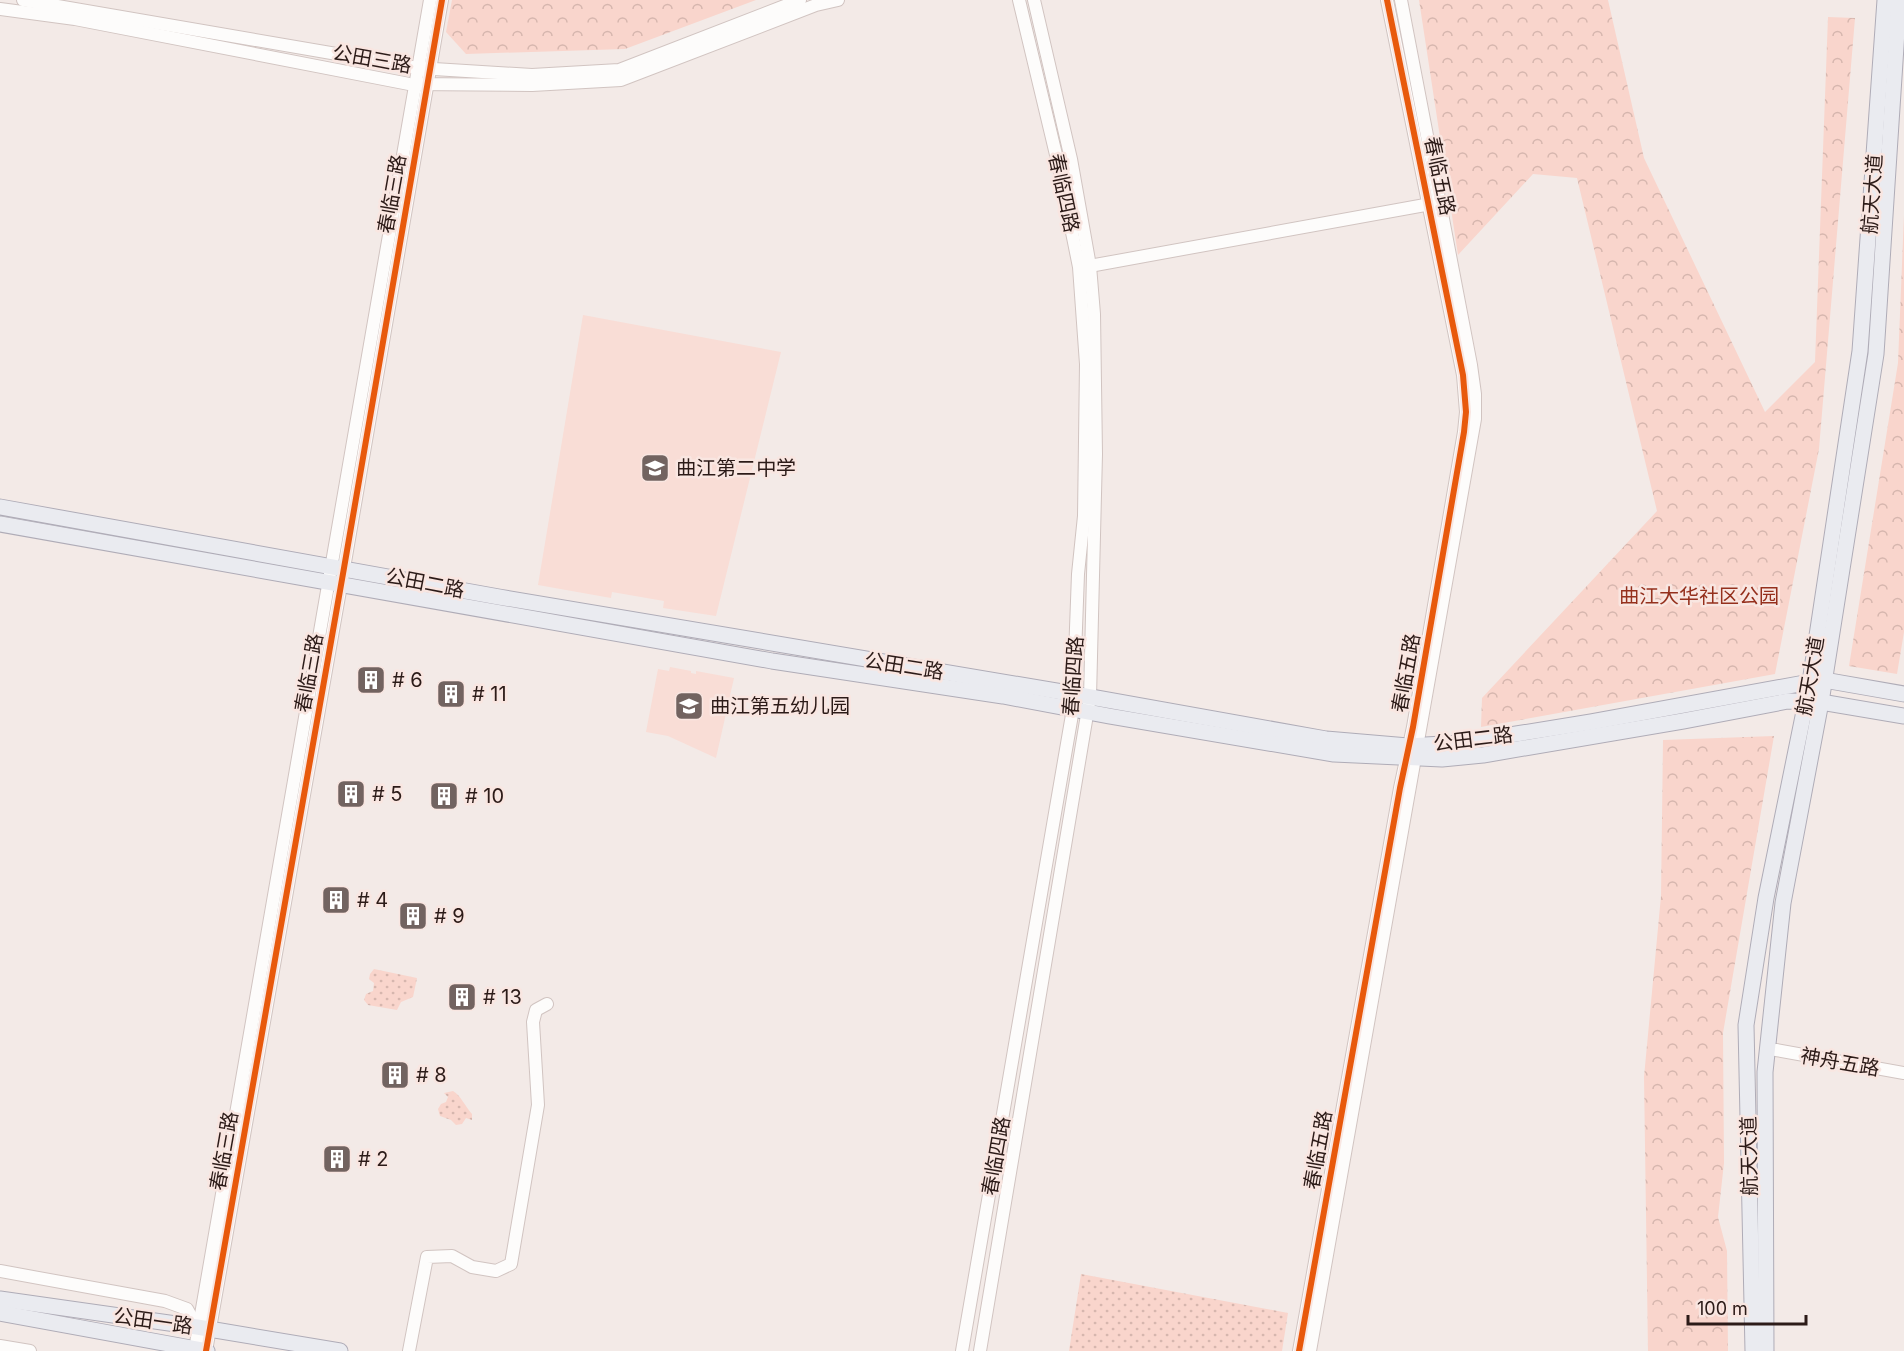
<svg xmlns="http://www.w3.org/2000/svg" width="1904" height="1351" font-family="Inter,'Noto Sans SC',sans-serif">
<defs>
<pattern id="grass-dots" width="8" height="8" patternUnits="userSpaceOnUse" patternTransform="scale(1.5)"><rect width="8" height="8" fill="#f9d5cc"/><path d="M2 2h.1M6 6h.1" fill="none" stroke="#d6b6ae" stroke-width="1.8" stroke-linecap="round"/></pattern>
<pattern id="forest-crowns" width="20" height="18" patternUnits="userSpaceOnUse" patternTransform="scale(1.5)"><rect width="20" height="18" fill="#f9d5cc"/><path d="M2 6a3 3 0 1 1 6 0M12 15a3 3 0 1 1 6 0" fill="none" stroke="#d6b6ae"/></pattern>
</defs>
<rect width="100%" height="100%" fill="#f3eae7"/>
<!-- built -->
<g fill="#f9ddd6">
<polygon points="583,315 781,352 716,616 663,608 664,601 612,592 611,598 538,585"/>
<polygon points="670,667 691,671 691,673 696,674 696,671 734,678 716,758 668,736 646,732 658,669 669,671"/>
</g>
<!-- grass -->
<g fill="url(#grass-dots)">
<polygon points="374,969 417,978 413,997 401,1002 397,1010 368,1005 364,1000 366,994 373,991 374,983 369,979 370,974"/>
<path d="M453 1091C461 1096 465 1106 472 1114V1120L466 1118 462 1124 456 1125 451 1120 440 1116 438 1109 441 1104 446 1102 448 1097 444 1093Z"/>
<polygon points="1081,1274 1288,1313 1282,1351 1069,1351"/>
</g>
<!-- forest -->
<g fill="url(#forest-crowns)">
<polygon points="452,0 756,0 625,49 466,54 446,32"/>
<polygon points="1419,0 1608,0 1644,158 1765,412 1815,362 1828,17 1855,18 1819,449 1775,674 1481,727 1482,698 1657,511 1577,178 1533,174 1458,255"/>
<polygon points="1904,215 1904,632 1897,674 1849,666 1898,363"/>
<polygon points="1774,736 1723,1033 1724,1163 1718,1217 1727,1251 1728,1351 1648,1351 1644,1077 1661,896 1663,740"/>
</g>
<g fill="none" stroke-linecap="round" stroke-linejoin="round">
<!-- minor casing -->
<g stroke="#d1c4c1" stroke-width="14">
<g id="minor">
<polyline points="23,0 418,68 532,75 619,70 800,0"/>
<polyline points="0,9 75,19 409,84 532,85 621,80 816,5 838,0"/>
<polyline points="1084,267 1436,203"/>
<polyline points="1776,1050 1904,1073"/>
<polyline points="0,1271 165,1301 187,1309 197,1327"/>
<polyline points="0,1346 30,1351"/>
<polyline points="195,1349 430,0"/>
<polyline points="206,1351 344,568 442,0"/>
<polyline points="409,1351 427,1257 452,1256 472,1267 496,1271 511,1264 538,1105 533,1022 536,1010 547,1004"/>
<polyline points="962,1351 1073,709 1078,574 1084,516 1086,364 1079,267 1058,163 1019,0"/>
<polyline points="980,1351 1090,697 1096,454 1094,314 1090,266 1071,159 1034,0"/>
<polyline points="1299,1351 1400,788 1413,727 1464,432 1466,412 1463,375 1387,0"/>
<polyline points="1310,1351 1475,419 1475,394 1471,365 1401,0"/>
</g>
</g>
<!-- major casing -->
<g stroke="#afacb7" stroke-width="17">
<g id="major">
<polyline points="0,507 499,597 1074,694 1326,739 1408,746 1460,743 1591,722 1810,682 1824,680 1904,694"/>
<polyline points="0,524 772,661 1003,696 1109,716 1334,754 1442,759 1483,755 1683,721 1788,701 1821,702 1904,716"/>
<polyline points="0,1299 197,1327 340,1351"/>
<polyline points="0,1313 207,1351"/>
<polyline points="1753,1351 1746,1025 1766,898 1810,682 1860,351 1885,0"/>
<polyline points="1766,1351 1765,1072 1783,903 1821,702 1876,354 1899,0"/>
</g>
</g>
<!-- minor -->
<use href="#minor" stroke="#fdfcfb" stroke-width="12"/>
<!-- major -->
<use href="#major" stroke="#eaebf0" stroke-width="15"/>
<!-- cycleway casing -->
<g stroke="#f9e6e1" stroke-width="10">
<g id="cycleway">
<polyline points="206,1351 344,568 442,0"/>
<polyline points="1299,1351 1400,788 1413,727 1464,432 1466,412 1463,375 1387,0"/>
</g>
</g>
<!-- cycleway -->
<use href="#cycleway" stroke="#e8590c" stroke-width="6"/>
</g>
<!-- icons -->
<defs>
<g id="school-square" transform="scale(1.5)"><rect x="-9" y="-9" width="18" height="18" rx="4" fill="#726360" stroke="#f9e6e1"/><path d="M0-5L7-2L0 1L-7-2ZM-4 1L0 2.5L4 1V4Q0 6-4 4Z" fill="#fff"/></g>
<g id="building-square" transform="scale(1.5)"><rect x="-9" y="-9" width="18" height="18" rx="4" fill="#726360" stroke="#f9e6e1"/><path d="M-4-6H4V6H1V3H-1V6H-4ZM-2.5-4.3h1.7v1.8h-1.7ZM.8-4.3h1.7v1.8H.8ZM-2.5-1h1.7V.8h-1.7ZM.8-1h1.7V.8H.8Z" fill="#fff"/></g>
</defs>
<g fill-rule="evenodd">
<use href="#school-square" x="655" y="468"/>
<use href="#building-square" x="371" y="680"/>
<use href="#building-square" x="451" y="694"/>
<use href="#school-square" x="689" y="706"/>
<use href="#building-square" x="351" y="794"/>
<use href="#building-square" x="444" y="796"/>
<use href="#building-square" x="336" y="900"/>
<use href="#building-square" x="413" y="916"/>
<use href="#building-square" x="462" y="997"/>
<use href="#building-square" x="395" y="1075"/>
<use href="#building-square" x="337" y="1159"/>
</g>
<g text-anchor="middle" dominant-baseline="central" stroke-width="5" stroke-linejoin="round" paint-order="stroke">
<!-- street labels -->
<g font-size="20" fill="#2c1b18" stroke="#f9e6e1">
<text transform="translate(372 59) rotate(10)">公田三路</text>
<text transform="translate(1440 176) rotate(78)">春临五路</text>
<text transform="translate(1064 193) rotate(78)">春临四路</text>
<text transform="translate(392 194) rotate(-80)">春临三路</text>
<text transform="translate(1872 194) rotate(-86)">航天大道</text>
<text transform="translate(425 583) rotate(11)">公田二路</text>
<text transform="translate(904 666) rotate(9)">公田二路</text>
<text transform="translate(309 673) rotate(-80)">春临三路</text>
<text transform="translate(1406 673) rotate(-80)">春临五路</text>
<text transform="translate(1073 676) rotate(-86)">春临四路</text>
<text transform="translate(1810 676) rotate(-80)">航天大道</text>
<text transform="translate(1473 739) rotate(-7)">公田二路</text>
<text transform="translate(1840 1062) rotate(10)">神舟五路</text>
<text transform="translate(1318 1150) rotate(-80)">春临五路</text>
<text transform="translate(224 1151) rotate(-80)">春临三路</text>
<text transform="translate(996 1156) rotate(-80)">春临四路</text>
<text transform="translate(1749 1156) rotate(-91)">航天大道</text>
<text transform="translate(153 1321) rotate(8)">公田一路</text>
</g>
<!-- poi labels -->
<g font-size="20" fill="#2c1b18" stroke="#f9e6e1" text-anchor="start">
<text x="676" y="468">曲江第二中学</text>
<text x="392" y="680"># 6</text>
<text x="472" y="694"># 11</text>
<text x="710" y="706">曲江第五幼儿园</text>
<text x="372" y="794"># 5</text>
<text x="465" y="796"># 10</text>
<text x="357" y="900"># 4</text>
<text x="434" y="916"># 9</text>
<text x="483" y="997"># 13</text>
<text x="416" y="1075"># 8</text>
<text x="358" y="1159"># 2</text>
</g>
<!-- park labels -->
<g font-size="20" fill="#95301d" stroke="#f9e6e1">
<text x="1699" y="596">曲江大华社区公园</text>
</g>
</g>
<!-- scale -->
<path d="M1688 1315v9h118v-9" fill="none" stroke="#2c1b18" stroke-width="3"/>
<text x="1697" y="1315" font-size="18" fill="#2c1b18" stroke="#f9e6e1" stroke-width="4.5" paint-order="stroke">100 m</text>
</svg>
